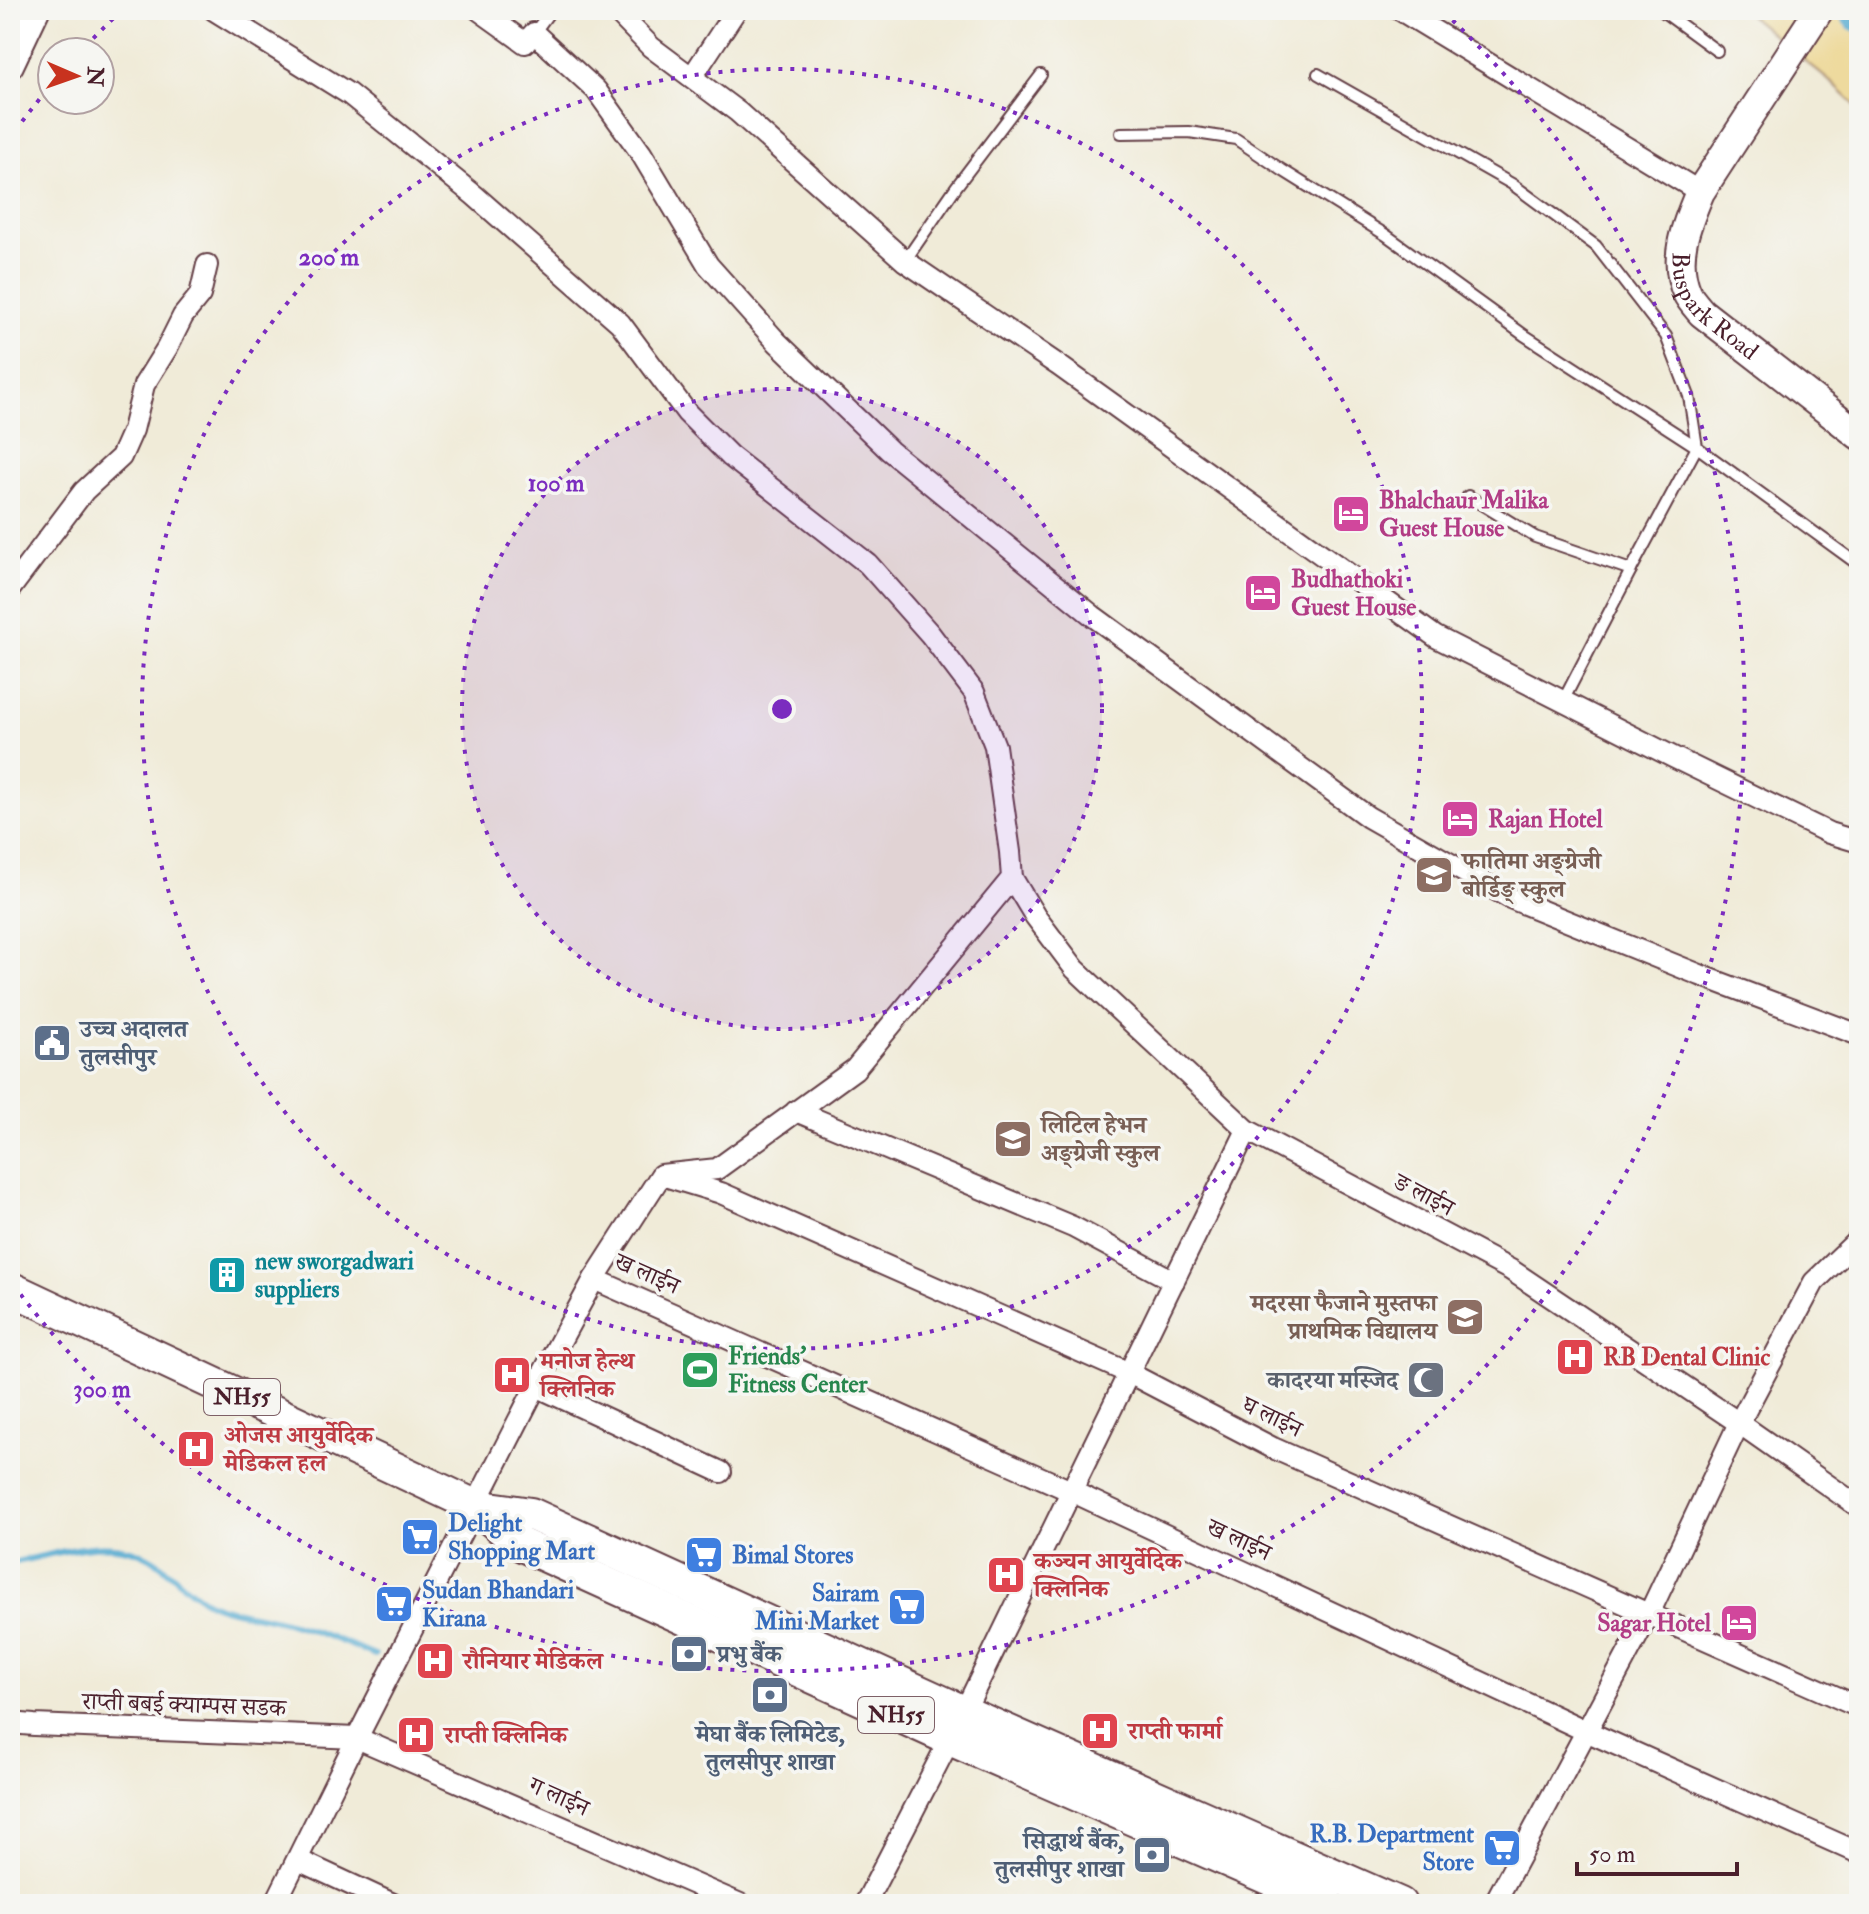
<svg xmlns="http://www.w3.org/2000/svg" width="1869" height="1914" font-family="'IM FELL Double Pica','Noto Serif Devanagari',serif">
<rect width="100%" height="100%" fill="#f6f6f2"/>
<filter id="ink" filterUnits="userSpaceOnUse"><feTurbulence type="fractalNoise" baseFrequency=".0125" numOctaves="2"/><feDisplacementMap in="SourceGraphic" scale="16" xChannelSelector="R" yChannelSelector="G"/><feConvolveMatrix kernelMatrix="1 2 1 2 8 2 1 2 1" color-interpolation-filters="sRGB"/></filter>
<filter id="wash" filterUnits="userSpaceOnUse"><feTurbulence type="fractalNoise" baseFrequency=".006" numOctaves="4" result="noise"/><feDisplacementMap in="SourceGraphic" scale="32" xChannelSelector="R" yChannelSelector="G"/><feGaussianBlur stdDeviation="1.8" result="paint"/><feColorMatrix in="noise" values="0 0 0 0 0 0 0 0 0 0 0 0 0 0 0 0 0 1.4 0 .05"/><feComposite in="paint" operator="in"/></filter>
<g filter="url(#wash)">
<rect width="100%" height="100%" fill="#f0ebd8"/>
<!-- sand -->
<polygon fill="#eeda9e" stroke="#9c7c64" stroke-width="2" points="1743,10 1859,10 1859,109 1833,84"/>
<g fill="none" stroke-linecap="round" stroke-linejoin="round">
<!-- stream -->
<path stroke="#54aad0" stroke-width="6" d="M10 1563C60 1554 113 1531 158 1563 178 1577 194 1598 217 1606 240 1614 266 1616 289 1623 318 1631 347 1644 375 1655"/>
<!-- river -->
<polyline stroke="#54aad0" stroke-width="38" points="1857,10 1859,13"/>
</g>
</g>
<g filter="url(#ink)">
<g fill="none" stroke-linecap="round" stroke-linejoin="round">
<!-- service casing -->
<g stroke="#633e45" stroke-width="14">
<g id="service">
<polyline points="1661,10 1717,51"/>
<polyline points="534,33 551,10"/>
<polyline points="1318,74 1512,184 1596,246 1666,336 1689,396 1697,447"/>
<polyline points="1121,133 1189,132 1236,139 1282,170 1386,235 1524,335 1697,447"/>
<polyline points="905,261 956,187 1041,75"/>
<polyline points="1468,496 1535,537 1631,570 1697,447 1859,565"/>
<polyline points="1563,701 1631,570"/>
</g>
</g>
<!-- minor casing -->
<g stroke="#633e45" stroke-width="24">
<g id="minor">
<polyline points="214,10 349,94 474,195 620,323 687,413 730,456 868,564 930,634 974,692 995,746 1010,852 1012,878 855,1069 717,1169 661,1175 594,1279 536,1386 357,1738 275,1904"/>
<polyline points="479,10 525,43 534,33 596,90 641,153 708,265 777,342 890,451 1093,616 1368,817 1510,898 1700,975 1859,1035"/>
<polyline points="615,10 651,47 738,112 905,261 1058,365 1436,637 1673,757 1829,833 1859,842"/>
<polyline points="1400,10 1700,192"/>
<polyline points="692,77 736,10"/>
<polyline points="10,589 84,491 121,457 133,430 144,385 167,348 183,316 200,295 207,265"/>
<polyline points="1012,878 1035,916 1075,969 1247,1130 1511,1270 1739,1423 1859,1507"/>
<polyline points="796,1111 1073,1227 1174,1281"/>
<polyline points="668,1177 721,1193 1129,1373 1273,1448 1859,1707"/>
<polyline points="594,1279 1071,1491 1586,1731 1859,1853"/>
<polyline points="536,1386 721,1472"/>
<polyline points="10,1723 34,1725 357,1738 740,1904"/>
<polyline points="298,1860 393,1904"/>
<polyline points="865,1904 964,1712 1247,1130"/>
<polyline points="1494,1904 1649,1614 1739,1423 1814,1282 1859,1239"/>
</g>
</g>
<!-- tertiary casing -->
<g stroke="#633e45" stroke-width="30">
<polyline id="tertiary" points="10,65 36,10"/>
</g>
<!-- secondary casing -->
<g stroke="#633e45" stroke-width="32">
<g id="secondary">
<path id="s1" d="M1819 10 1700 192C1686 225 1672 258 1687 293 1690 300 1697 307 1702 313L1859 435"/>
</g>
</g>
<!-- primary casing -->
<g stroke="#633e45" stroke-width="36">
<g id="primary">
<polyline points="10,1288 475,1506 520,1544 950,1739 1327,1904"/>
<polyline points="475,1506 531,1514 964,1712 1400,1904"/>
</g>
</g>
<!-- service -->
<use href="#service" stroke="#fff" stroke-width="10"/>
<!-- minor -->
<use href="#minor" stroke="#fff" stroke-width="20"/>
<!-- tertiary -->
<use href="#tertiary" stroke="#fff" stroke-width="26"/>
<!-- secondary -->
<use href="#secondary" stroke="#fff" stroke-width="28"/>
<!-- primary -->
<use href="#primary" stroke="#fff" stroke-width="32"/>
</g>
</g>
<!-- distance rings -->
<circle cx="782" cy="709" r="320" fill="#7b2cbf" fill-opacity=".12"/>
<g fill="none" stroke="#7b2cbf" stroke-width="4" stroke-dasharray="4 8">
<circle cx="782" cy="709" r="320"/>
<circle cx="782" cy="709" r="640"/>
<path d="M15 131A961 961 0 0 1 51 85M85 47A961 961 0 0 1 120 12M1444 12A961 961 0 1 1 15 1287"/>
</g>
<!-- icons -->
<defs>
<g id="hotel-square" transform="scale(2)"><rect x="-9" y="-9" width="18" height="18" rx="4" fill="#d1479c" stroke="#f6f6f2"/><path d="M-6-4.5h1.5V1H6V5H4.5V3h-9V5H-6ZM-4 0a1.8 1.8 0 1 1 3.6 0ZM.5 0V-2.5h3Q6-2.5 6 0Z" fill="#fff"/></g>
<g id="school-square" transform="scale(2)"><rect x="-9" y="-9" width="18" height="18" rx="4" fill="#8d6e63" stroke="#f6f6f2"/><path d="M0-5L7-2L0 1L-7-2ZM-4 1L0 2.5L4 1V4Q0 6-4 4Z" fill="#fff"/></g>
<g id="civic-square" transform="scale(2)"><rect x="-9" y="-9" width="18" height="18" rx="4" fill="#5c6f8a" stroke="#f6f6f2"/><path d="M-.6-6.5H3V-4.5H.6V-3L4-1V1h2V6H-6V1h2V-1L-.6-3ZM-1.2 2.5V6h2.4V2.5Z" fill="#fff"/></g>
<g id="building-square" transform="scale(2)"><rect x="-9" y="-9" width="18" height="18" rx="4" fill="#0f9aa8" stroke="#f6f6f2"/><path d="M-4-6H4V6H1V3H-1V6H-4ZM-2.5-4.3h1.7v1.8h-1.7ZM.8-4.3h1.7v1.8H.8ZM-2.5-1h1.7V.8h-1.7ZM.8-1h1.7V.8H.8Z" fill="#fff"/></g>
<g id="hospital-square" transform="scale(2)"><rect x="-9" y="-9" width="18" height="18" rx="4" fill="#e0444e" stroke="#f6f6f2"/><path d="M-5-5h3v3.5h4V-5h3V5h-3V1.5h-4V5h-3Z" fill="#fff"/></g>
<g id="stadium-square" transform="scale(2)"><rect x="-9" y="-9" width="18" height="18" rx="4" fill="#2e9e5b" stroke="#f6f6f2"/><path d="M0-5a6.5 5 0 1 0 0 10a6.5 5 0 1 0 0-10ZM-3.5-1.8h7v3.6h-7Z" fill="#fff"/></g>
<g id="mosque-square" transform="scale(2)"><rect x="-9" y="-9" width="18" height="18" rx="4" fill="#6b7280" stroke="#f6f6f2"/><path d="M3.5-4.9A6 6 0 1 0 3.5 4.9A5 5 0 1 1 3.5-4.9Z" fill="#fff"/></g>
<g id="supermarket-square" transform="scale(2)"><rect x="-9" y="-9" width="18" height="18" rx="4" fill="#3f7fe0" stroke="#f6f6f2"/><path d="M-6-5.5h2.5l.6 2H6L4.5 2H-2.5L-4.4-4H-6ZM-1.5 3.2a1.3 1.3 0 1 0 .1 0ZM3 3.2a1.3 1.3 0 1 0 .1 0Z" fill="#fff"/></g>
<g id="bank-square" transform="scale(2)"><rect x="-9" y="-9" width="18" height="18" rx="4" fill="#5c6f8a" stroke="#f6f6f2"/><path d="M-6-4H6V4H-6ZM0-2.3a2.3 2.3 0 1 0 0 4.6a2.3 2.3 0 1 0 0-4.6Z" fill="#fff"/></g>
</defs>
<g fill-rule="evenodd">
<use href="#hotel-square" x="1351" y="514"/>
<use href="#hotel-square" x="1263" y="593"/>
<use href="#hotel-square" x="1460" y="819"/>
<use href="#school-square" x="1434" y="875"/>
<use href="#civic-square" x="52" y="1043"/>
<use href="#school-square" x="1013" y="1139"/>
<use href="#building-square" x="227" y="1275"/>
<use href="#school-square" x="1465" y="1317"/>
<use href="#hospital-square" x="1575" y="1357"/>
<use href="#stadium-square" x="700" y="1370"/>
<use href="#hospital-square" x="512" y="1375"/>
<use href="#mosque-square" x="1426" y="1380"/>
<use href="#hospital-square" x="196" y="1449"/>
<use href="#supermarket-square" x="420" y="1537"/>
<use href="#supermarket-square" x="704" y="1555"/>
<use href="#hospital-square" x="1006" y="1575"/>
<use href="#supermarket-square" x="394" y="1604"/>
<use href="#supermarket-square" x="907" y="1607"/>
<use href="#hotel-square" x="1739" y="1623"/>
<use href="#bank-square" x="689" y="1654"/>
<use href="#hospital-square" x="435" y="1661"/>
<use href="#bank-square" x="770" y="1695"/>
<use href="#hospital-square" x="1100" y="1731"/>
<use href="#hospital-square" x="416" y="1735"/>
<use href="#supermarket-square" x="1502" y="1848"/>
<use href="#bank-square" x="1152" y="1855"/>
</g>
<g text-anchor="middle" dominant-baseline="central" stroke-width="7" stroke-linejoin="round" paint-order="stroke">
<!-- shield labels -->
<g fill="#f6f6f2" stroke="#7e6067" stroke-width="2">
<rect x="204" y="1379" width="76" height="36" rx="6"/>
<rect x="858" y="1697" width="76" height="36" rx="6"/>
</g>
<g font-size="22" font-weight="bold" fill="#4a1f2b">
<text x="242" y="1397">NH55</text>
<text x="896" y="1715">NH55</text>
</g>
<!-- street labels -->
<g font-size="24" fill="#4a1f2b" stroke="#f6f6f2">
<text stroke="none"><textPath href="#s1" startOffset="348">Buspark Road</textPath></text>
<text transform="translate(1424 1195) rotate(28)">ङ लाईन</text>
<text transform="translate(647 1274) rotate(24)">ख लाईन</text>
<text transform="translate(1272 1417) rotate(26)">घ लाईन</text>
<text transform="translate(1239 1540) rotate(25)">ख लाईन</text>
<text transform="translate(184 1705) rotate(2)">राप्ती बबई क्याम्पस सडक</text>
<text transform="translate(559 1797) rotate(24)">ग लाईन</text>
</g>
<!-- hotel labels -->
<g font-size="24" font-weight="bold" fill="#b23c85" stroke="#f6f6f2" text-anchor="start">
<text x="1379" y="500">Bhalchaur Malika<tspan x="1379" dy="28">Guest House</tspan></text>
<text x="1291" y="579">Budhathoki<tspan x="1291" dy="28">Guest House</tspan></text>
<text x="1488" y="819">Rajan Hotel</text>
<text x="1711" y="1623" text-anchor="end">Sagar Hotel</text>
</g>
<!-- education labels -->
<g font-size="24" font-weight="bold" fill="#785e54" stroke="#f6f6f2" text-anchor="start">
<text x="1462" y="861">फातिमा अङ्‍ग्रेजी<tspan x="1462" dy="28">बोर्डिङ् स्कुल</tspan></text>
<text x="1041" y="1125">लिटिल हेभन<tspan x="1041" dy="28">अङ्‍ग्रेजी स्कुल</tspan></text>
<text x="1437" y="1303" text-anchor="end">मदरसा फैजाने मुस्तफा<tspan x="1437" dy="28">प्राथमिक विद्यालय</tspan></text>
</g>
<!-- service labels -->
<g font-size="24" font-weight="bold" fill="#4e5e75" stroke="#f6f6f2" text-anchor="start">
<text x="80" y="1029">उच्च अदालत<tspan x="80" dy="28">तुलसीपुर</tspan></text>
<text x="717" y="1654">प्रभु बैंक</text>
<text x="770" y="1734" text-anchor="middle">मेघा बैंक लिमिटेड,<tspan x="770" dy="28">तुलसीपुर शाखा</tspan></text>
<text x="1124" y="1841" text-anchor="end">सिद्धार्थ बैंक,<tspan x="1124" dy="28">तुलसीपुर शाखा</tspan></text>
</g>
<!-- culture labels -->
<g font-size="24" font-weight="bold" fill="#0d838f" stroke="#f6f6f2" text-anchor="start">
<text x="255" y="1261">new sworgadwari<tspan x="255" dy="28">suppliers</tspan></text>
</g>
<!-- leisure labels -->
<g font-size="24" font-weight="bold" fill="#27864d" stroke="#f6f6f2" text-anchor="start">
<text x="728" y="1356">Friends'<tspan x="728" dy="28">Fitness Center</tspan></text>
</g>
<!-- health labels -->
<g font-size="24" font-weight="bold" fill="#be3a42" stroke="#f6f6f2" text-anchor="start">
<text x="1603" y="1357">RB Dental Clinic</text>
<text x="540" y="1361">मनोज हेल्थ<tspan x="540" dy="28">क्लिनिक</tspan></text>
<text x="224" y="1435">ओजस आयुर्वेदिक<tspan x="224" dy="28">मेडिकल हल</tspan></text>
<text x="1034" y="1561">कञ्चन आयुर्वेदिक<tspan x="1034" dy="28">क्लिनिक</tspan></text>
<text x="463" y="1661">रौनियार मेडिकल</text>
<text x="1128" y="1731">राप्ती फार्मा</text>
<text x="444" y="1735">राप्ती क्लिनिक</text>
</g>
<!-- worship labels -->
<g font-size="24" font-weight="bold" fill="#5b616d" stroke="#f6f6f2" text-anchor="end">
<text x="1398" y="1380">कादरया मस्जिद</text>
</g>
<!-- shop labels -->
<g font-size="24" font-weight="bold" fill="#366cbe" stroke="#f6f6f2" text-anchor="start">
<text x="448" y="1523">Delight<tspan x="448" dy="28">Shopping Mart</tspan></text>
<text x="732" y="1555">Bimal Stores</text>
<text x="422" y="1590">Sudan Bhandari<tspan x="422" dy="28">Kirana</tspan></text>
<text x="879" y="1593" text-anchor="end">Sairam<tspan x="879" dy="28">Mini Market</tspan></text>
<text x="1474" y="1834" text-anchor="end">R.B. Department<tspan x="1474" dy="28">Store</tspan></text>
</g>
</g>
<circle cx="782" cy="709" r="12" fill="#7b2cbf" stroke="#f6f6f2" stroke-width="4"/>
<g font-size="24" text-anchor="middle" font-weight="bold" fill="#7b2cbf" stroke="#f6f6f2" stroke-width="7" stroke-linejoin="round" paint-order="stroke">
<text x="329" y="265">200 m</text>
<text x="556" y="491">100 m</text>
<text x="102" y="1397">300 m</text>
</g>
<!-- margin -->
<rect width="1869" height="1914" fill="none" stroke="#f6f6f2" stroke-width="40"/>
<!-- north arrow -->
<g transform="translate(76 76) rotate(92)"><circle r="38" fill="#f6f6f2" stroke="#b1a0a2" stroke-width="2"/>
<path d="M0-6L14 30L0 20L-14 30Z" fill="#c8321e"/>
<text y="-12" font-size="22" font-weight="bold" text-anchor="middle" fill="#4a1f2b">N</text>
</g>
<!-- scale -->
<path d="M1577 1862v12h160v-12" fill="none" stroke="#4a1f2b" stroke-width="4"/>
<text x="1589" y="1862" font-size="24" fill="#4a1f2b" stroke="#f6f6f2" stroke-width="6" paint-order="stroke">50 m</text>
</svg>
